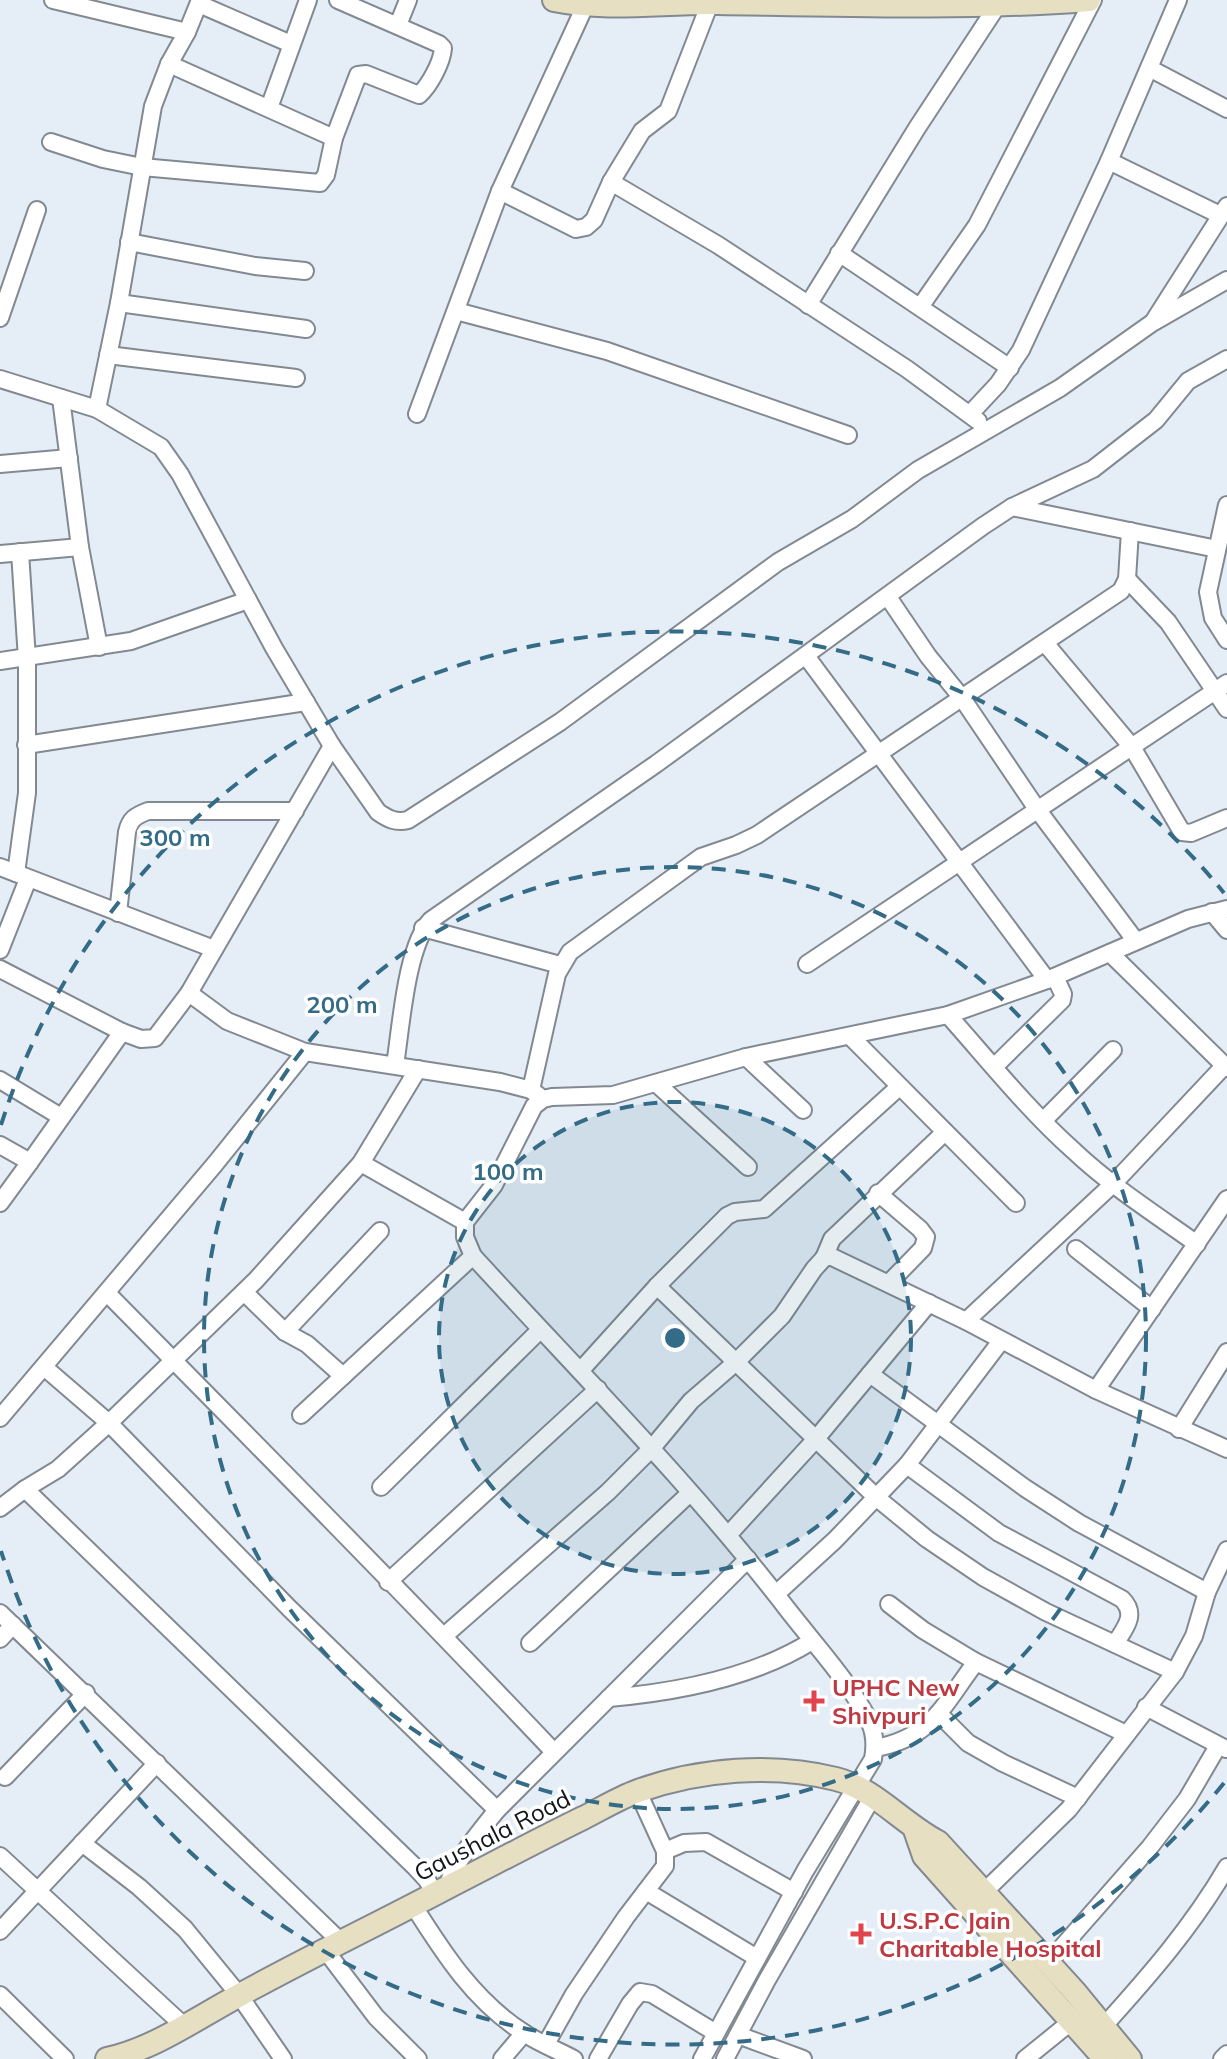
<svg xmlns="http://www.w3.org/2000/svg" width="1227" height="2059" font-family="Mulish,sans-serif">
<rect width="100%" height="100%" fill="#e5edf6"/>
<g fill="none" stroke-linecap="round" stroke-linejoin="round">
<!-- street casing -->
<g stroke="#828991" stroke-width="20">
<g id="street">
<polyline points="53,0 187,32 200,0"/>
<polyline points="199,4 291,44"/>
<polyline points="398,25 408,0"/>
<polyline points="169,64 334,138"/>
<polyline points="1151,69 1227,109"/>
<polyline points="269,108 308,0"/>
<path d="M51 142 103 159 142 167 320 183 326 175 334 138 358 75 366 74 419 95C429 86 442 63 443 48L439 44 338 0"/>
<polyline points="1109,161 1220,215"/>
<polyline points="611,182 718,245 907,369 978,421"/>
<polyline points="500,191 576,229 586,227 594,220 611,182 642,131 668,111 710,3"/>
<polyline points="129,242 255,266 305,271"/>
<polyline points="839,253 1010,368"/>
<polyline points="119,303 306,329"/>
<polyline points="808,305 917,128 999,3"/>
<polyline points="920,307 977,225 1093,0"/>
<polyline points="456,311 607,351 848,435"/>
<polyline points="0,318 37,210"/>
<polyline points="1155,319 1227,206"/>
<polyline points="108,355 296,378"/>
<path d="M0 379 97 409 161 447 180 474 274 648 332 746 378 812C388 819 396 823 408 820L560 722 778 562 852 519 918 470 1060 388 1152 323 1227 280"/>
<polyline points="61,398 80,547 99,647"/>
<polyline points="97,409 119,303 153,106 169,64 187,32"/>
<polyline points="417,414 500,191 585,6"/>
<polyline points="970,414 998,384 1021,350 1109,161 1178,0"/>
<polyline points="0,464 69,458"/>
<polyline points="1227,505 1208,592 1213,618 1227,640"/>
<polyline points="1012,507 1217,549"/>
<polyline points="0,554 80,547"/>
<polyline points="1127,579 1168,622 1227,709"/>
<polyline points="888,597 928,656 962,698 1037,809 1135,940"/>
<polyline points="1045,643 1132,747 1182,832 1191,833 1227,818"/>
<polyline points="806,656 1047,980"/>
<polyline points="0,661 131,641 248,600"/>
<polyline points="26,745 306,702"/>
<polyline points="0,867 214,949"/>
<polyline points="16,873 27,793 27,659 20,552"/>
<polyline points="1212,912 1227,930"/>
<path d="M118 913 127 832C130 819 135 816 148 811H295"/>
<polyline points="423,928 560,965"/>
<polyline points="0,950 28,879"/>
<polyline points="1110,953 1227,1068"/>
<polyline points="807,964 1227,683"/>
<polyline points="0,969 122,1032 141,1039 155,1038 189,993 332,746"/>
<polyline points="189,993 227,1021 305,1052 500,1082 531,1090 539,1096"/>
<path d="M948 1015C989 1061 1028 1110 1074 1151 1111 1186 1155 1214 1197 1244"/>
<polyline points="850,1036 1016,1203"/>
<polyline points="746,1057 803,1110"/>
<path d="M395 1065C401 1028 406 946 431 920L656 764 983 526 1012 507 1093 469 1156 420 1188 381 1227 359"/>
<polyline points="994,1067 1062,1000 1063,994 1055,977"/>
<polyline points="0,1080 61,1117"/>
<polyline points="656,1083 748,1167"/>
<polyline points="531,1090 557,974 570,952 701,857 736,845 757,835 1121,591 1127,579 1130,531"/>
<polyline points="1043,1121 1113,1050"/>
<polyline points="0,1145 30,1162 122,1032"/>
<polyline points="361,1163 465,1222"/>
<polyline points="878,1193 920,1229 926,1237 923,1248 889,1283"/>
<polyline points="0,1203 30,1162"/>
<polyline points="1076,1249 1152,1309"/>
<polyline points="824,1258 832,1239 945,1132"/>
<polyline points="657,1286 877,1498 927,1539 983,1577 1046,1612 1175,1672"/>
<polyline points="244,1292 285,1332 307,1344 343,1376"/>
<path d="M107 1293C257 1445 407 1597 554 1752"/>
<polyline points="966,1321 1113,1184 1224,1066"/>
<polyline points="285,1332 380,1231"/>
<polyline points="44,1367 109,1423 289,1608 497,1810"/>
<polyline points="581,1370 657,1286 727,1216 735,1212 764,1209 899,1087"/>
<polyline points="870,1374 1025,1488 1079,1523 1207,1592"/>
<polyline points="1096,1390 1227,1199"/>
<polyline points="301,1415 473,1256"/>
<polyline points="0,1418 215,1164 305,1052"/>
<polyline points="1179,1429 1227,1352"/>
<path d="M907 1465 999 1533 1122 1599C1138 1615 1124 1629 1115 1644"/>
<polyline points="381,1487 540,1330"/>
<polyline points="25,1489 415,1867 427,1880 435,1894"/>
<polyline points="0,1508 25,1489 58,1469 109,1423 256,1280 361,1163 418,1069"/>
<polyline points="729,1534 815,1440 929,1303"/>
<polyline points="388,1582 598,1389"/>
<polyline points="776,1594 835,1540 907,1465 1001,1341"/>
<polyline points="889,1604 923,1630 976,1662"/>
<polyline points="0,1613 342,1943"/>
<polyline points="444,1636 608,1492 652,1448 691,1401 735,1363 782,1316 814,1269 824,1258 830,1256 966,1321 1096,1390 1227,1449"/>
<polyline points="0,1639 13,1625"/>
<polyline points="530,1643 690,1493"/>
<path d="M609 1698C678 1692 753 1678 812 1641"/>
<polyline points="1146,1707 1226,1749"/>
<polyline points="939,1714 968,1743 1003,1763 1078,1798"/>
<path d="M875 1748C932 1738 944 1704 976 1662L1126 1734"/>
<polyline points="5,1777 86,1693"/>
<polyline points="82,1843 139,1887 185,1929 239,1995 283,2059"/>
<polyline points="665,1851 684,1843 706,1842 794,1892"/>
<polyline points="0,1856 184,2026"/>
<path d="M446 1889C457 1858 477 1835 497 1810L748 1559"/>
<polyline points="646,1891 757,1958"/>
<polyline points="983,1893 1069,1809 1175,1672 1194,1636 1207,1592 1227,1550"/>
<path d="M413 1905C444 1954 474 2001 524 2033 539 2043 557 2050 574 2059"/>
<polyline points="0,1931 157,1763"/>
<polyline points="326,1951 376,2017 418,2059"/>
<polyline points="1048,1963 1150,1847 1187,1799 1218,1746"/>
<polyline points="0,1995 65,2059"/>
<path d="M1103 2027C1149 1976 1192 1927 1227 1867"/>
<polyline points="738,2035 803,2059"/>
<polyline points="546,2044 574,1994 626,1917 665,1866 665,1851 638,1792"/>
<polyline points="502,2059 524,2033"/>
<polyline points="598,2059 630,2004 640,1992 652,1994 716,2033"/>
<path d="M702 2059 805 1871 873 1759C875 1748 875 1734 870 1723 850 1682 816 1646 788 1610 691 1484 580 1373 473 1256L465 1237V1222L494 1185 534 1106 543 1099 552 1097 613 1095 746 1057 948 1015 1047 980 1188 919 1227 909"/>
<polyline points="725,2059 767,1980 873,1796"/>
<polyline points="1025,2059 1072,2021"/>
<polyline points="1222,2059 1227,2054"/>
</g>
</g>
<!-- secondary casing -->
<g stroke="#828991" stroke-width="26">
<g id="secondary">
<path d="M554 0C609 11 663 2 718 3 841 5 966 9 1089 0"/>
<polyline points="915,1830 924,1856 1105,2059"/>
<path d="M107 2059C154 2049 197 2018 238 1996 307 1958 378 1924 448 1887 493 1864 538 1840 583 1818 601 1809 619 1798 638 1791 699 1769 773 1763 836 1779 875 1789 903 1824 938 1842L1075 1992 1130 2059"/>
</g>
</g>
<!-- street -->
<use href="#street" stroke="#fff" stroke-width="16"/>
<!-- secondary -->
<use href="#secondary" stroke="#e6dfc1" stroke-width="22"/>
</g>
<!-- distance rings -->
<circle cx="675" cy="1338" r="236" fill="#346b86" fill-opacity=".12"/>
<g fill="none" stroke="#346b86" stroke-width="4" stroke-dasharray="14 10">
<circle cx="675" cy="1338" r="236"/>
<circle cx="675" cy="1338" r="471"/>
<path d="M1224 1783A707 707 0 0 1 1 1551M1 1125A707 707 0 0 1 1224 893"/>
</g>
<!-- markers -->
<g fill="#e0444e" stroke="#fff" stroke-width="3">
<path d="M810 1689h8v8h8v8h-8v8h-8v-8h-8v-8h8z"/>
<path d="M857 1922h8v8h8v8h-8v8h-8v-8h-8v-8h8z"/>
</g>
<g text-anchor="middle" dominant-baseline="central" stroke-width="7" stroke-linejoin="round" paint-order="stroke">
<!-- health labels -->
<g font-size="24" font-weight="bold" fill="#be3a42" stroke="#fff" text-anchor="start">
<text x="832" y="1687">UPHC New<tspan x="832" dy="28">Shivpuri</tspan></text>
<text x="879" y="1920">U.S.P.C Jain<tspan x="879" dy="28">Charitable Hospital</tspan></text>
</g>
<!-- street labels -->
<g font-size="24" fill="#131619" stroke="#fff">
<text transform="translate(492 1835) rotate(-27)">Gaushala Road</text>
</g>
</g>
<circle cx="675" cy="1338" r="12" fill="#346b86" stroke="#fff" stroke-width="4"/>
<g font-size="24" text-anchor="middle" font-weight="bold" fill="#346b86" stroke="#fff" stroke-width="7" stroke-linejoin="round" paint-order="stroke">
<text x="175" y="846">300 m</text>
<text x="342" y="1013">200 m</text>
<text x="508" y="1180">100 m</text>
</g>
</svg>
